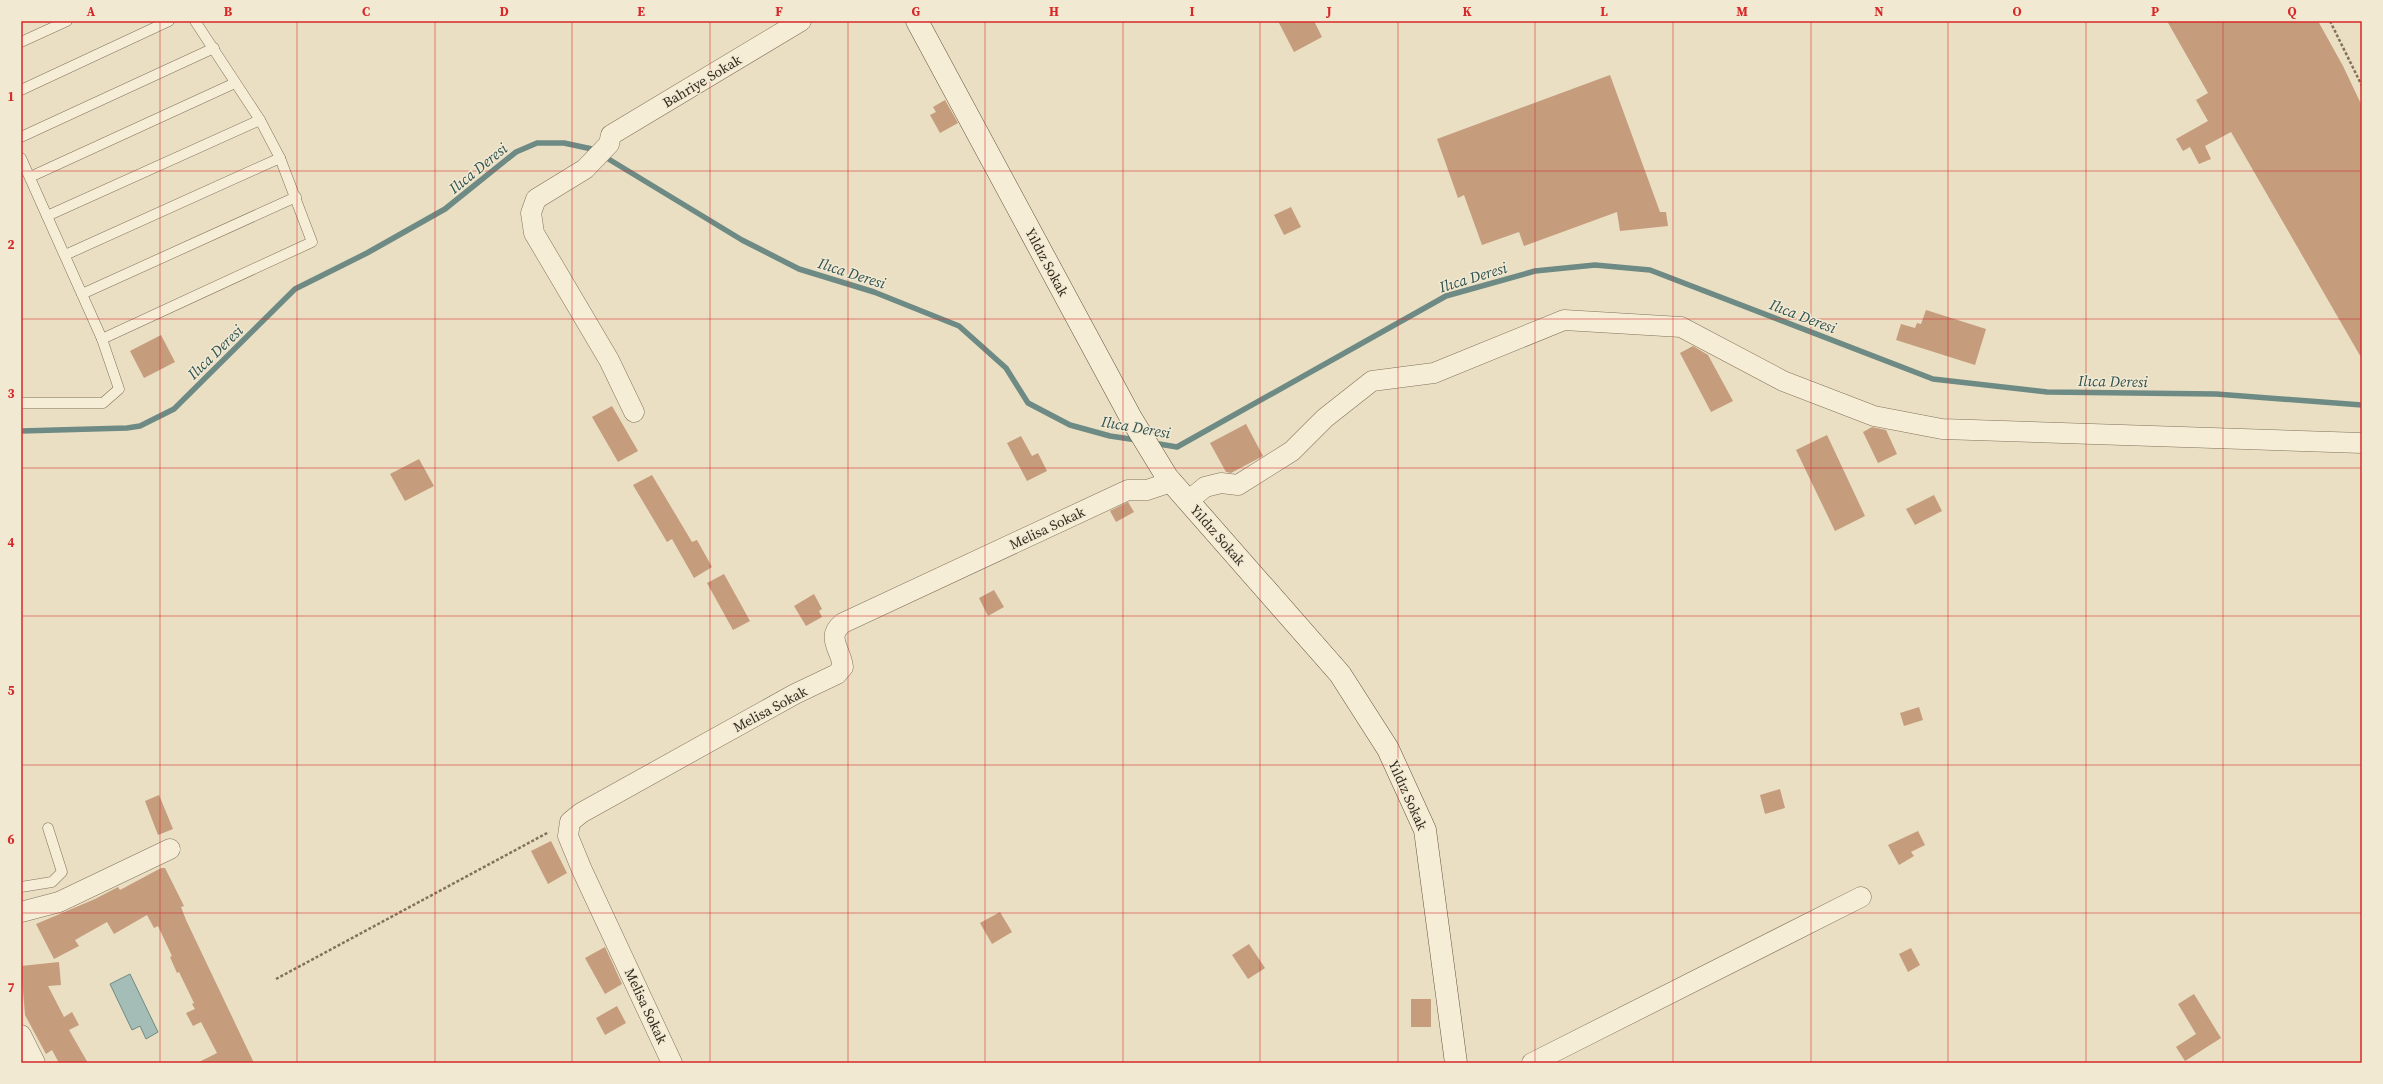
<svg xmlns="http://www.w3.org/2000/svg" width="2383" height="1084" font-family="'Source Serif 4',serif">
<rect width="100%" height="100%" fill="#eadfc3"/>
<!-- water -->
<polygon fill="#a5bdb7" stroke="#6d8a84" points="130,974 158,1032 146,1039 140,1026 132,1030 110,984"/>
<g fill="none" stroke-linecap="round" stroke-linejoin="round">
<!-- stream -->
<g stroke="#6d8a84" stroke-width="5.5">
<polyline points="21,431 127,428 140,426 174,409 295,289 367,253 445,209 516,152 537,143 564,143 592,149 742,240 799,269 874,292 959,326 1006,368 1028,403 1070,425 1110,436 1137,440"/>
<polyline points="1153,443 1177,447 1446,296 1535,271 1595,265 1650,270 1933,379 2047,392 2216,394 2362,405"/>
</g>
</g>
<!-- building -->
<g fill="#c59c7c">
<polygon points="1278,21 1314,21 1322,37 1294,52"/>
<polygon points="2167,21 2318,21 2343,66 2362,106 2362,359 2231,132 2205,146 2211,159 2199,164 2190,147 2183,151 2176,139 2208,121 2196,100 2208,93"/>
<polygon points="1610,75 1660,212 1666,212 1668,226 1620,231 1617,212 1524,246 1519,232 1482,245 1464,195 1458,198 1437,139"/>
<polygon points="945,100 958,123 940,133 930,115 936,112 933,107"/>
<polygon points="1291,207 1301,227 1284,235 1274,215"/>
<polygon points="1926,310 1986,329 1975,365 1896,340 1901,324 1915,328 1917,323 1921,324"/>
<polygon points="161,335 175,362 144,378 130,351"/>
<polygon points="1693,346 1708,355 1733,401 1711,412 1680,353"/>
<polygon points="612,406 638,451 618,462 592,417"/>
<polygon points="1246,424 1263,456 1231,473 1226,472 1210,443"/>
<polygon points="1872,427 1886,430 1897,454 1878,463 1863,432"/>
<polygon points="1827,435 1865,516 1835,531 1796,450"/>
<polygon points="1021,436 1032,456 1038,453 1047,471 1027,481 1007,443"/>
<polygon points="419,459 434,486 405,501 390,474"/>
<polygon points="652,475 692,542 697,540 712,567 694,578 672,539 667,542 633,485"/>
<polygon points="1934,495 1942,511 1915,525 1906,509"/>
<polygon points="1128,502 1134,512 1116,522 1110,511"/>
<polygon points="724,574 750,621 733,630 707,583"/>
<polygon points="994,590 1004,607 988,616 979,598"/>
<polygon points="814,594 822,609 819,611 822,617 806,626 794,606"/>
<polygon points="1919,707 1923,720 1904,726 1900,713"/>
<polygon points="1780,789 1785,808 1765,814 1760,795"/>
<polygon points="159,795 173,829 158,835 145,801"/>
<polygon points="1918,831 1925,845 1911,852 1914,856 1899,865 1888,845"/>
<polygon points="551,841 567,873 548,884 531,851"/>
<polygon points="161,868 165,868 184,906 181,907 186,920 254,1063 197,1063 217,1053 201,1022 193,1026 186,1013 195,1009 192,1004 194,1003 179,972 177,973 170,957 172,956 158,926 154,928 147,915 114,934 107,922 75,940 79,946 54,959 36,924 95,899 118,887 120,890"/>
<polygon points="1000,912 1012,932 992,944 980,923"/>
<polygon points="1249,944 1265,968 1248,979 1232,955"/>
<polygon points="605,947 622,984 605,994 585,958"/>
<polygon points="1911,948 1920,965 1908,972 1899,954"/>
<polygon points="59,962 61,985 48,986 64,1017 72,1012 79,1025 69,1030 88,1063 59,1063 52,1050 46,1054 25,1015 21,966"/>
<polygon points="2194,994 2221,1038 2185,1061 2176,1047 2196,1034 2178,1004"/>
<rect x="1411" y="999" width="20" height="28"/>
<polygon points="617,1006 626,1023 605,1035 596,1018"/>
</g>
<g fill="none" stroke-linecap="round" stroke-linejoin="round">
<!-- lane casing -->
<g stroke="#83715b" stroke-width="11">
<g id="lane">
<polyline points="21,42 67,21"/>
<polyline points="21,90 169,21"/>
<polyline points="21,137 214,48"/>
<polyline points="21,158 102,339"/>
<polyline points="30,177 235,83"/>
<polyline points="47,216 260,120"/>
<polyline points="65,255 280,158"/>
<polyline points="82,294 296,197"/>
<polyline points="21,403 103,403 119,389 102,339 312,242 280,158 260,120 195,21"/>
<polyline points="21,887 52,882 62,872 48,828"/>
</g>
</g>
<!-- street casing -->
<g stroke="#83715b" stroke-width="21">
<g id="street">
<polyline points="634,412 609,360 534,233 531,213 536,199 585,169 609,144 611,135 801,21"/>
<polyline points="1188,501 1205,487 1221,483 1238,485 1292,451 1325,418 1372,381 1434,373 1564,320 1681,327 1783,381 1874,416 1942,429 2362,443"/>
<polyline points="21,912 59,902 170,849"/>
<polyline points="21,1035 35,1063"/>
<path d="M672 1063 582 870 568 836 570 822 581 813 795 694 837 674 843 667C841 649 825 637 843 623L1128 490H1147L1171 482"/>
<polyline points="1532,1063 1861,897"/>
</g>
</g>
<!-- secondary casing -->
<g stroke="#64523f" stroke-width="23">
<polyline id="secondary" points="917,21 1131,418 1167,477 1340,674 1388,749 1425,830 1456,1063"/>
</g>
<!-- path -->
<g stroke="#83715b" stroke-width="2.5" stroke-dasharray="3 2" stroke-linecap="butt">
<polyline points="2330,21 2362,86"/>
<polyline points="276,979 549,832"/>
</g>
<!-- lane -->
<use href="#lane" stroke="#f5edd6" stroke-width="10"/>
<!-- street -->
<use href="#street" stroke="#f5edd6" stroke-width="20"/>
<!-- secondary -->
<use href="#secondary" stroke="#f5edd6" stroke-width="22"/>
</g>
<!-- grid -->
<path fill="none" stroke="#d62828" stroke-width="1" stroke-opacity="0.55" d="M160 21V1063M297 21V1063M435 21V1063M572 21V1063M710 21V1063M848 21V1063M985 21V1063M1123 21V1063M1260 21V1063M1398 21V1063M1535 21V1063M1673 21V1063M1811 21V1063M1948 21V1063M2086 21V1063M2223 21V1063M21 171H2362M21 319H2362M21 468H2362M21 616H2362M21 765H2362M21 913H2362"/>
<g text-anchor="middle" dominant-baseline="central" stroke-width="3" stroke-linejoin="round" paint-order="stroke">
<!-- street labels -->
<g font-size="14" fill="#34291e" stroke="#f2e9d2">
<text transform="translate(702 81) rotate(-31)">Bahriye Sokak</text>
<text transform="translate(1047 262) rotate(62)">Yıldız Sokak</text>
<text transform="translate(1047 528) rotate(-25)">Melisa Sokak</text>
<text transform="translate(1218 535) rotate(49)">Yıldız Sokak</text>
<text transform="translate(770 709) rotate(-28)">Melisa Sokak</text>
<text transform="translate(1408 795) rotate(66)">Yıldız Sokak</text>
<text transform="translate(646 1006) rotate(65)">Melisa Sokak</text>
</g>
<!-- water labels -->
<g font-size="15" font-style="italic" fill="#2f5251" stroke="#f2e9d2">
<text transform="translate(478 168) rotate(-39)">Ilıca Deresi</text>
<text transform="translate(852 273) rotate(18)">Ilıca Deresi</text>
<text transform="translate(1473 277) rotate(-17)">Ilıca Deresi</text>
<text transform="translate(1803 316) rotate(21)">Ilıca Deresi</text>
<text transform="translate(215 352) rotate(-44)">Ilıca Deresi</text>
<text transform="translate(2113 381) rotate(1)">Ilıca Deresi</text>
<text transform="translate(1136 427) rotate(10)">Ilıca Deresi</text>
</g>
</g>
<!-- border -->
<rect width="2383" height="1084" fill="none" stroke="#f2e9d2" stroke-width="44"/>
<rect x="22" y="22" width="2339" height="1040" fill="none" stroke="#d62828" stroke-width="1.5"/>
<g font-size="13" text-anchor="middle" font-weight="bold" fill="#d62828">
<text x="91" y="16">A</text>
<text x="228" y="16">B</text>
<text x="366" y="16">C</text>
<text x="504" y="16">D</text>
<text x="641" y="16">E</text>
<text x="779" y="16">F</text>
<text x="916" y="16">G</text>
<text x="1054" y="16">H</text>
<text x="1192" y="16">I</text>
<text x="1329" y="16">J</text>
<text x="1467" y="16">K</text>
<text x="1604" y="16">L</text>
<text x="1742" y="16">M</text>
<text x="1879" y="16">N</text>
<text x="2017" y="16">O</text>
<text x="2155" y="16">P</text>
<text x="2292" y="16">Q</text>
<text x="11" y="101">1</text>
<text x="11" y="249">2</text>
<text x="11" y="398">3</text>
<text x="11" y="547">4</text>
<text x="11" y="695">5</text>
<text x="11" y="844">6</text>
<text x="11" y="992">7</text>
</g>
</svg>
